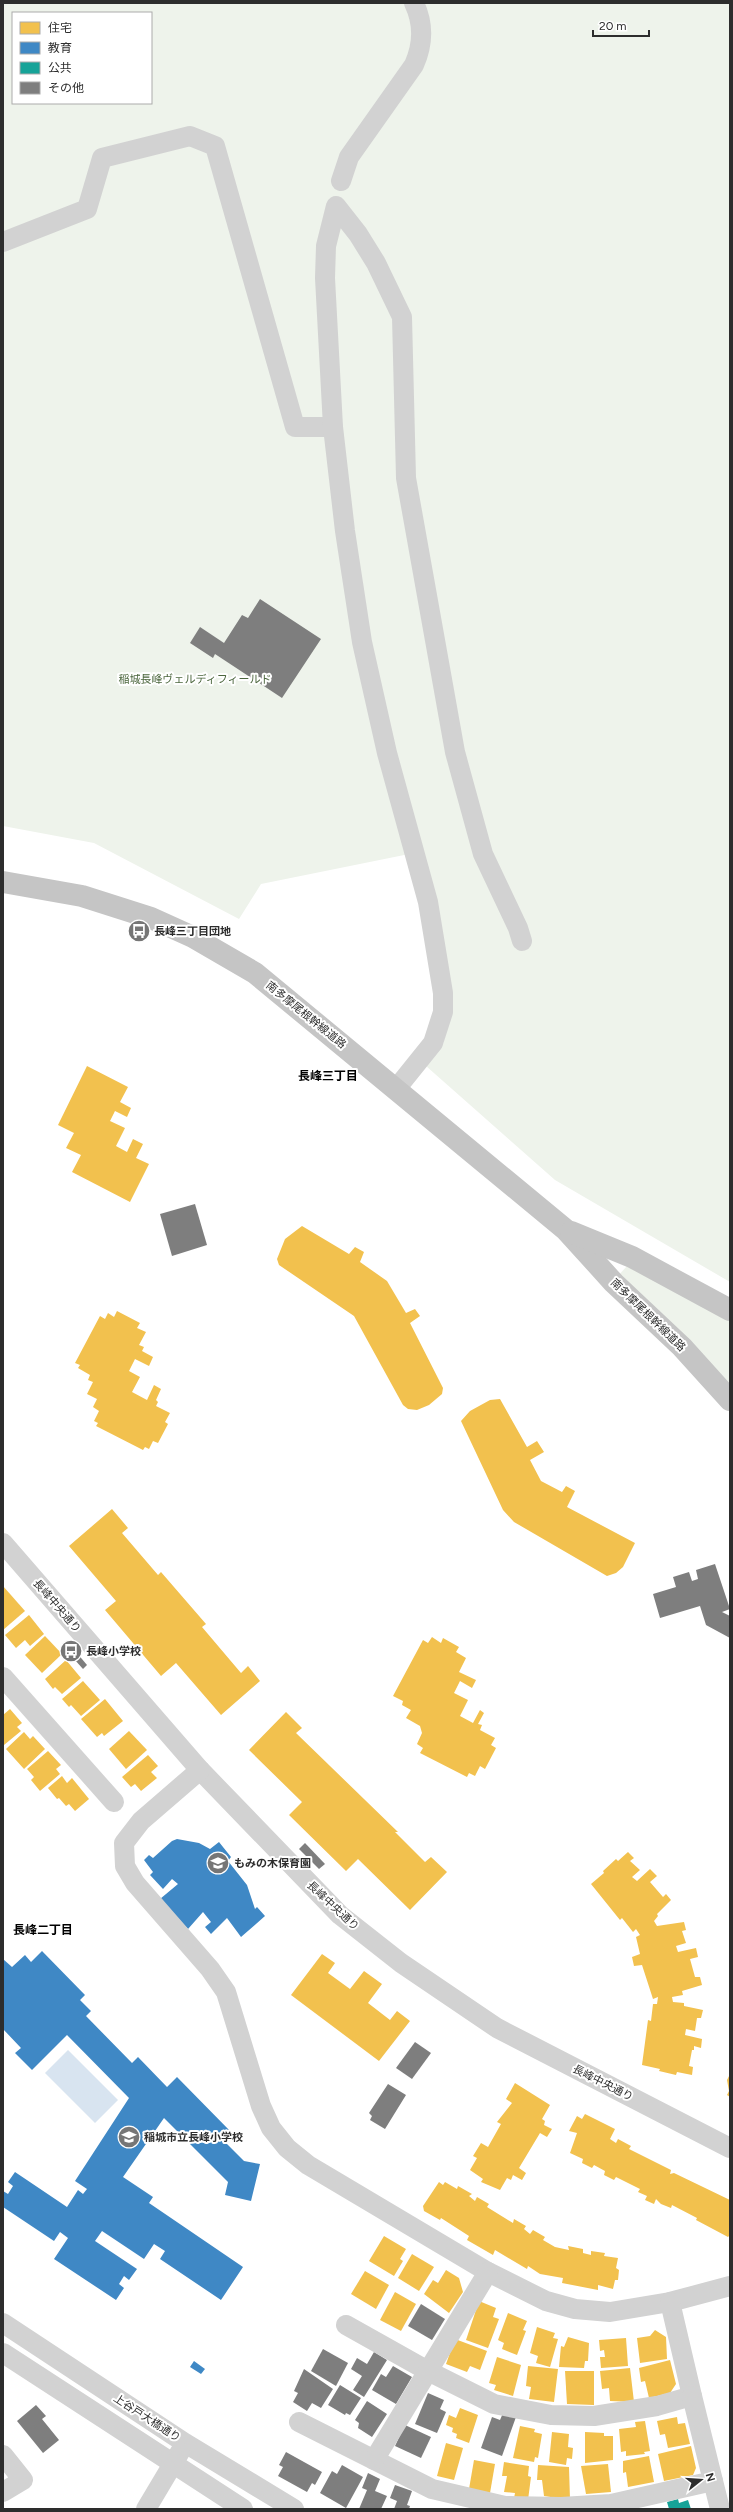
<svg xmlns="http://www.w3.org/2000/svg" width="733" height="2512" font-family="Figtree,'Noto Sans JP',sans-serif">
<rect width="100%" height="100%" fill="#fff"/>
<!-- green -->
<g fill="#eef3eb" fill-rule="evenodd">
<path d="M3 3H730V1282L555 1180 426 1066 443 1044 450 1017 424 851 261 884 239 919 94 843 3 826ZM13 13H151V103H13Z"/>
<polygon points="628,1265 730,1320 730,1392 617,1277"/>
</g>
<!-- water -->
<polygon fill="#d8e4f0" points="68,2050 118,2100 95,2123 45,2073"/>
<!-- homes -->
<g fill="#f2c14e">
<polygon points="87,1066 128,1087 120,1102 131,1108 127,1117 115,1111 110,1121 125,1128 116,1146 127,1152 133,1139 143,1144 136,1158 149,1164 130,1202 72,1172 81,1155 66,1148 74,1133 58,1125"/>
<polygon points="302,1226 349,1254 355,1247 364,1252 360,1262 387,1281 406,1313 415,1309 420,1316 410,1323 443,1388 442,1394 429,1405 417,1410 408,1409 403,1405 354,1316 279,1265 277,1259 285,1239"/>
<polygon points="117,1311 140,1323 137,1328 146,1332 139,1345 144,1347 142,1351 153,1357 149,1366 135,1359 129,1371 140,1377 132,1392 147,1400 154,1385 161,1389 156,1400 158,1402 156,1406 170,1413 165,1422 168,1424 158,1443 153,1441 149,1449 145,1447 143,1450 96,1426 98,1423 94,1421 99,1411 93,1407 97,1399 87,1394 93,1382 88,1380 90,1375 78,1368 80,1365 75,1363 100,1316 105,1319 108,1313 114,1317"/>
<polygon points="500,1399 527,1447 537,1441 544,1452 530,1460 541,1481 562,1492 566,1486 575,1491 567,1507 635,1543 623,1567 616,1573 607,1576 514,1522 503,1510 461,1421 470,1411 490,1400"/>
<polygon points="112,1509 128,1528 122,1533 158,1575 161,1572 206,1624 202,1627 241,1673 248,1666 260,1681 221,1715 176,1663 161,1676 105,1610 116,1601 69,1546"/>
<polygon points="3,1586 25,1611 3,1630"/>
<polygon points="29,1615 44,1634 30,1646 25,1640 16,1648 5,1635"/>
<polygon points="45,1636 62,1654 42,1673 25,1655"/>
<polygon points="432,1637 441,1643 443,1638 459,1647 456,1652 466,1658 459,1672 476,1680 472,1688 460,1681 454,1693 468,1700 460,1716 473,1723 480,1710 484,1713 478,1724 482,1725 480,1730 495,1738 491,1745 496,1748 485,1769 480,1766 475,1776 469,1773 467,1777 420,1753 423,1748 417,1744 422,1733 420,1726 406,1718 411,1710 402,1705 403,1701 393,1696 423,1640 428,1643"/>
<polygon points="66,1660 81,1678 62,1694 55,1687 53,1689 45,1679"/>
<polygon points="83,1681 100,1700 81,1716 71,1705 69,1707 62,1699"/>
<polygon points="105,1699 123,1721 104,1736 102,1733 97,1737 81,1719"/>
<polygon points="10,1709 22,1723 17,1727 21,1731 4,1745 3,1715"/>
<polygon points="286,1712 302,1728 296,1733 398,1832 395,1832 425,1862 431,1857 447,1872 410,1910 358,1859 346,1871 289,1815 302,1802 249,1750"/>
<polygon points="129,1731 147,1750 126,1769 109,1749"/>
<polygon points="24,1732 30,1739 33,1736 45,1749 24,1769 6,1749"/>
<polygon points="48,1751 61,1765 56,1769 60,1774 40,1791 31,1780 34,1777 27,1769"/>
<polygon points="148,1755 158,1766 151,1772 157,1778 141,1791 135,1784 131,1787 122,1777"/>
<polygon points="62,1776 67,1783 72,1778 89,1799 75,1811 69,1804 66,1806 59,1798 57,1799 48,1788"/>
<polygon points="628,1852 634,1858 630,1861 640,1870 632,1877 637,1881 650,1869 657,1876 650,1882 663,1897 666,1894 671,1900 657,1914 658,1916 654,1921 657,1926 684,1922 686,1930 682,1931 686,1943 676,1946 678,1952 696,1948 698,1957 690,1959 695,1977 700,1977 702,1985 682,1991 683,1995 672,1997 673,2002 684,2003 684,2006 703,2010 701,2018 697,2018 695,2031 686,2029 685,2035 702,2039 701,2048 694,2046 694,2050 692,2050 689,2066 693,2067 692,2075 677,2072 676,2075 659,2071 660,2069 642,2065 648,2020 651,2021 653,2004 657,2004 658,1997 653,1999 642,1965 634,1966 632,1957 640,1954 636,1937 640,1935 636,1929 633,1932 622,1918 620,1920 591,1884 604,1873 603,1871 616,1859 618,1861"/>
<polygon points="322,1954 335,1963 328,1973 350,1989 364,1971 382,1984 368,2003 390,2020 397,2011 410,2021 379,2061 291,1995"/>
<polygon points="730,2074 730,2097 727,2095 729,2091 727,2080"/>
<polygon points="515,2083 550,2105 542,2119 545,2121 544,2125 552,2129 547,2137 540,2133 519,2168 526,2173 522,2180 513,2175 511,2180 507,2178 500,2190 481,2182 483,2179 470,2170 477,2158 473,2156 481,2143 488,2147 501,2124 497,2122 512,2103 506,2099"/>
<polygon points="585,2114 615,2129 610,2139 616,2143 618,2139 631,2146 629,2149 671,2170 670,2174 674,2173 730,2200 730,2235 728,2237 696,2220 697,2218 672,2205 671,2208 661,2204 656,2199 654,2204 645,2200 647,2196 638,2192 640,2189 616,2177 614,2180 604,2175 605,2171 594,2165 592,2168 582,2163 583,2159 570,2153 577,2133 569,2131 577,2116 582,2119"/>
<polygon points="439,2182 443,2185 445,2182 457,2189 458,2186 472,2194 469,2196 475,2201 477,2197 489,2204 487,2207 513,2223 514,2219 526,2226 524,2229 530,2234 533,2230 545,2237 543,2240 555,2247 569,2250 568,2246 583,2249 583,2253 591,2255 591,2251 605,2253 604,2256 618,2258 616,2268 619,2270 618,2280 615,2280 613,2289 598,2285 598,2290 562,2283 563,2278 540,2274 528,2266 527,2269 495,2250 493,2255 467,2240 469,2236 441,2218 440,2220 424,2211 423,2206"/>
<polygon points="384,2236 406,2249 400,2259 403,2261 394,2276 369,2261"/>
<polygon points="412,2254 434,2267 419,2291 398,2278"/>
<polygon points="446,2270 459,2278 463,2292 449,2313 424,2294 433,2280 438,2283"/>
<polygon points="365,2271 389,2285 376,2309 351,2294"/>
<polygon points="395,2292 416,2304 401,2331 380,2320"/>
<polygon points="479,2301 496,2308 493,2317 499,2319 488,2348 466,2340"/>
<polygon points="508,2313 527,2321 523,2330 526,2331 517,2355 502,2349 504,2343 498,2340"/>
<polygon points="537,2327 555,2333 553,2338 558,2339 550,2367 536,2363 538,2356 530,2353"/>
<polygon points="655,2330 666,2337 667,2359 640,2363 637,2338 650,2336"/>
<polygon points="568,2337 589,2343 588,2361 585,2361 584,2368 559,2367 561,2346 564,2347"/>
<polygon points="626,2338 628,2366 601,2368 600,2357 605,2357 604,2350 600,2351 599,2340"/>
<polygon points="455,2339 487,2351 480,2370 470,2366 467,2372 446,2364"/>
<polygon points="497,2357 521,2365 513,2396 494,2390 496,2385 489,2383"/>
<polygon points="670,2360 676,2384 670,2393 649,2398 645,2381 641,2382 639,2368"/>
<polygon points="528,2366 558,2369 554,2402 529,2399 531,2387 526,2386"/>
<polygon points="630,2368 634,2402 610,2401 609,2388 602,2389 600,2371"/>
<polygon points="565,2371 594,2371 594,2405 567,2404"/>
<polygon points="460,2408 478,2415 469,2443 456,2438 457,2434 452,2432 453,2428 446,2425 449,2415 456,2418"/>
<polygon points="677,2417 678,2424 685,2423 690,2444 668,2448 665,2434 660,2435 657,2421"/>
<polygon points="645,2421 650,2451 644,2452 645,2454 626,2456 626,2451 621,2452 619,2429 636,2427 635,2422"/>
<polygon points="520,2426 535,2429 534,2432 542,2434 538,2458 535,2457 534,2462 513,2458"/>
<polygon points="552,2432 569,2434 568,2447 573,2448 572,2459 567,2458 566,2465 549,2462"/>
<polygon points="585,2432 604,2433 604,2436 613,2436 613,2460 585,2463"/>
<polygon points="446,2443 463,2448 454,2480 437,2476"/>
<polygon points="691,2446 696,2468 693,2475 664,2481 658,2454"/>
<polygon points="649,2456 654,2482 628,2487 626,2472 623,2473 623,2461"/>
<polygon points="474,2460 495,2464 490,2493 469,2489"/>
<polygon points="504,2462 529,2466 528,2476 531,2477 528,2500 514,2498 515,2493 504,2492 507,2476 502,2476"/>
<polygon points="608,2464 611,2492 586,2494 581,2466"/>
<polygon points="538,2465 569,2467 570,2500 544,2496 542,2480 537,2480"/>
</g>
<!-- schools -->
<g fill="#3f88c5">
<polygon points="177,1839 199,1843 210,1849 219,1842 231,1857 228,1861 247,1885 255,1909 257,1907 265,1916 241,1937 227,1918 211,1934 205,1927 211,1922 203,1912 188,1929 160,1899 178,1884 172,1879 163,1889 150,1875 153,1872 144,1860 149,1855 153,1858 172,1841"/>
<polygon points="42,1951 85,1995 80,2000 91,2011 86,2016 132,2063 138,2057 167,2087 177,2077 232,2133 224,2141 244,2161 260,2164 251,2201 225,2195 228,2182 164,2118 123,2177 153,2197 149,2203 243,2267 221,2300 160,2259 165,2251 154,2244 144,2259 102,2231 95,2241 137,2269 129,2280 124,2276 119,2284 124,2288 116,2300 54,2259 68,2238 60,2232 54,2241 3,2207 3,2191 8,2194 13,2186 8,2182 15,2172 67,2207 78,2190 83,2194 87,2189 75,2181 129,2098 67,2035 32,2070 15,2053 21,2048 3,2029 3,1959 12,1967 25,1955 31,1962"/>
<polygon points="194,2361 205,2369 201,2374 190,2367"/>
</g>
<!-- public -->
<polygon fill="#17a398" points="678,2499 679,2503 688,2500 691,2509 669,2509 667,2502"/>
<!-- building -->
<g fill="#7e7e7e">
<polygon points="260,599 321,639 282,698 215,654 213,658 190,643 200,627 224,643 242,615 248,618"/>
<polygon points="195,1204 207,1245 172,1256 160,1214"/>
<polygon points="715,1564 730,1609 722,1612 730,1616 730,1638 706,1625 700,1606 660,1618 653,1594 676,1587 673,1577 689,1572 692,1581 698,1579 696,1570"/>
<polygon points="71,1646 87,1665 83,1669 66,1650"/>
<polygon points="305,1843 325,1864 319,1869 299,1849"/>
<polygon points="415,2042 431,2053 412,2079 396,2068"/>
<polygon points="388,2084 406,2095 385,2129 370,2120 372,2116 369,2113"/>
<polygon points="421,2304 445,2319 432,2340 408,2326"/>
<polygon points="323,2349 348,2363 336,2386 311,2371"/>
<polygon points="374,2352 387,2360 364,2397 353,2390 362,2376 351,2369 357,2358 367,2364"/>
<polygon points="393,2366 412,2377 396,2404 372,2390 381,2374 386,2377"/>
<polygon points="304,2369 333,2389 321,2408 312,2403 307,2411 293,2402 298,2393 294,2391"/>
<polygon points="340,2385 361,2398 350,2415 346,2413 345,2415 328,2405"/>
<polygon points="428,2393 444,2400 440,2409 446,2412 437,2433 415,2424"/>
<polygon points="367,2401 387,2414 372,2437 358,2428 359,2423 355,2420"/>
<polygon points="36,2405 46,2416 42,2419 59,2440 43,2453 17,2421"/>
<polygon points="503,2413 516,2417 502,2456 481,2448 492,2417 500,2420"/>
<polygon points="405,2425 431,2437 421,2458 395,2446"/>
<polygon points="286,2452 322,2472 315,2485 312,2483 307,2492 278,2476 283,2467 279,2465"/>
<polygon points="342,2465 363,2477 346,2508 320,2493 332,2471 337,2474"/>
<polygon points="368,2473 380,2479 375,2491 387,2496 381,2509 359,2509 367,2490 362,2488"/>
<polygon points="395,2485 412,2491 407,2505 410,2506 409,2509 394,2509 397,2501 390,2498"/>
</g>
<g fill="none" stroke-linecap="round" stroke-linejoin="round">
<!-- minor -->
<g stroke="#d2d2d2" stroke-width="20">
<path d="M341 181 349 157 414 65C423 45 424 24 414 3"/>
<polyline points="3,242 87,209 102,158 190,136 215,146 295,427 333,427"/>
<polyline points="396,1089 433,1043 443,1012 443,993 428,902 387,753 362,642 345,531 333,427 325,278 326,246 336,206 358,234 376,263 402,317 406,478 455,752 483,854 518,928 522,941"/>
<polyline points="3,1543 200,1770 340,1915 401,1963 497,2028 730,2148"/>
<polyline points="3,1677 114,1802"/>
<polyline points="200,1770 141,1821 124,1843 125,1866 135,1883 210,1969 226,1992 261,2106 271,2128 287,2148 308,2165 488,2272 546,2301 575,2309 610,2312 670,2302 730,2286"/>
<polyline points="3,2323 185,2443 294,2509"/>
<polyline points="346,2325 428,2371 494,2404 551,2415 594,2416 657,2406 692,2396 670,2302"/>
<polyline points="3,2353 243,2509"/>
<polyline points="299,2422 432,2489 505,2506 561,2507 611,2504 713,2481 692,2396"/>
<polyline points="3,2455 23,2480 3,2492"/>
<polyline points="374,2460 488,2272"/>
<polyline points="713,2481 720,2509"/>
<polyline points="146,2509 180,2452"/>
</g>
<!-- major -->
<g stroke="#c5c5c5" stroke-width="22">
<polyline points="3,882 82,896 151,918 193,937 255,973 566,1230 614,1283 682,1347 730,1400"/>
<polyline points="571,1232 632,1257 730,1310"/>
</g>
</g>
<!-- icons -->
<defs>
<g id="bus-disc" transform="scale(1.15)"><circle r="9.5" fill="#767676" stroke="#fff"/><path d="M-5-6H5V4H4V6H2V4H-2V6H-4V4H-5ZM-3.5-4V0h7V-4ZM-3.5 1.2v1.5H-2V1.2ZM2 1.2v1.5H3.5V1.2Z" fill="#fff"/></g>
<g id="school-disc" transform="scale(1.15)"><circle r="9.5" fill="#767676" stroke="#fff"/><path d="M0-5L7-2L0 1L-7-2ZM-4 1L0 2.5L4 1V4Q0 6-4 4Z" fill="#fff"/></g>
</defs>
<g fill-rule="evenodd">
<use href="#bus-disc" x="139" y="931"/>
<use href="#bus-disc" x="71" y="1651"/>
<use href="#school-disc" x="218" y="1863"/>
<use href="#school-disc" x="129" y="2137"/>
</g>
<g text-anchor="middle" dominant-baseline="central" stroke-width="4" stroke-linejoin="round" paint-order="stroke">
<!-- park labels -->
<g font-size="11" fill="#4b663d" stroke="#fff">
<text x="195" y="679">稲城長峰ヴェルディフィールド</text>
</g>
<!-- poi labels -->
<g font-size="11" font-weight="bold" fill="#2d2d2d" stroke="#fff" text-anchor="start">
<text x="154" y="931">長峰三丁目団地</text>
<text x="86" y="1651">長峰小学校</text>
<text x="234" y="1863">もみの木保育園</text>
<text x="144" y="2137">稲城市立長峰小学校</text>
</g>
<!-- street labels -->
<g font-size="11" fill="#2d2d2d" stroke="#fff">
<text transform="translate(306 1015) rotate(39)">南多摩尾根幹線道路</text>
<text transform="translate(648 1315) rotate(44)">南多摩尾根幹線道路</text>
<text transform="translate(57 1606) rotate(49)">長峰中央通り</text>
<text transform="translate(333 1906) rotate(43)">長峰中央通り</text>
<text transform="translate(603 2083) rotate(27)">長峰中央通り</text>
<text transform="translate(147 2418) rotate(33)">上谷戸大橋通り</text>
</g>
<!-- neighbourhood labels -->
<g font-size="12" font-weight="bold" fill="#000" stroke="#fff">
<text x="328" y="1076">長峰三丁目</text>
<text x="43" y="1930">長峰二丁目</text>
</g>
</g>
<!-- border -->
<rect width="733" height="2512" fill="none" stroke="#2d2d2d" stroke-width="8"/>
<!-- legend -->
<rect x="12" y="12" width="140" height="92" fill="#ffffff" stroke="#ababab"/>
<rect x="20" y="22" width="20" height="12" fill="#f2c14e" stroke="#ababab"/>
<text x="48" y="32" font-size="12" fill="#2d2d2d">住宅</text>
<rect x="20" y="42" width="20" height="12" fill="#3f88c5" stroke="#ababab"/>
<text x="48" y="52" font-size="12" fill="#2d2d2d">教育</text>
<rect x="20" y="62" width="20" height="12" fill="#17a398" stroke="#ababab"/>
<text x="48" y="72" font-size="12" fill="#2d2d2d">公共</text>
<rect x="20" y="82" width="20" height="12" fill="#7e7e7e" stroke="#ababab"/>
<text x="48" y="92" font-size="12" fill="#2d2d2d">その他</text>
<!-- north arrow -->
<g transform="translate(701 2480) rotate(73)" stroke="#ffffff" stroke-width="3" paint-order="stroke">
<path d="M0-3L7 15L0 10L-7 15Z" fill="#2d2d2d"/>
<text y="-6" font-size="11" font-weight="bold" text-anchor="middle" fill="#2d2d2d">N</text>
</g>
<!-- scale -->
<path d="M593 30v6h56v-6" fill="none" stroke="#2d2d2d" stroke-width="2"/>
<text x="599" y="30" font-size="12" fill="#2d2d2d" stroke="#ffffff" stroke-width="3" paint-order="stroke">20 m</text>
</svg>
